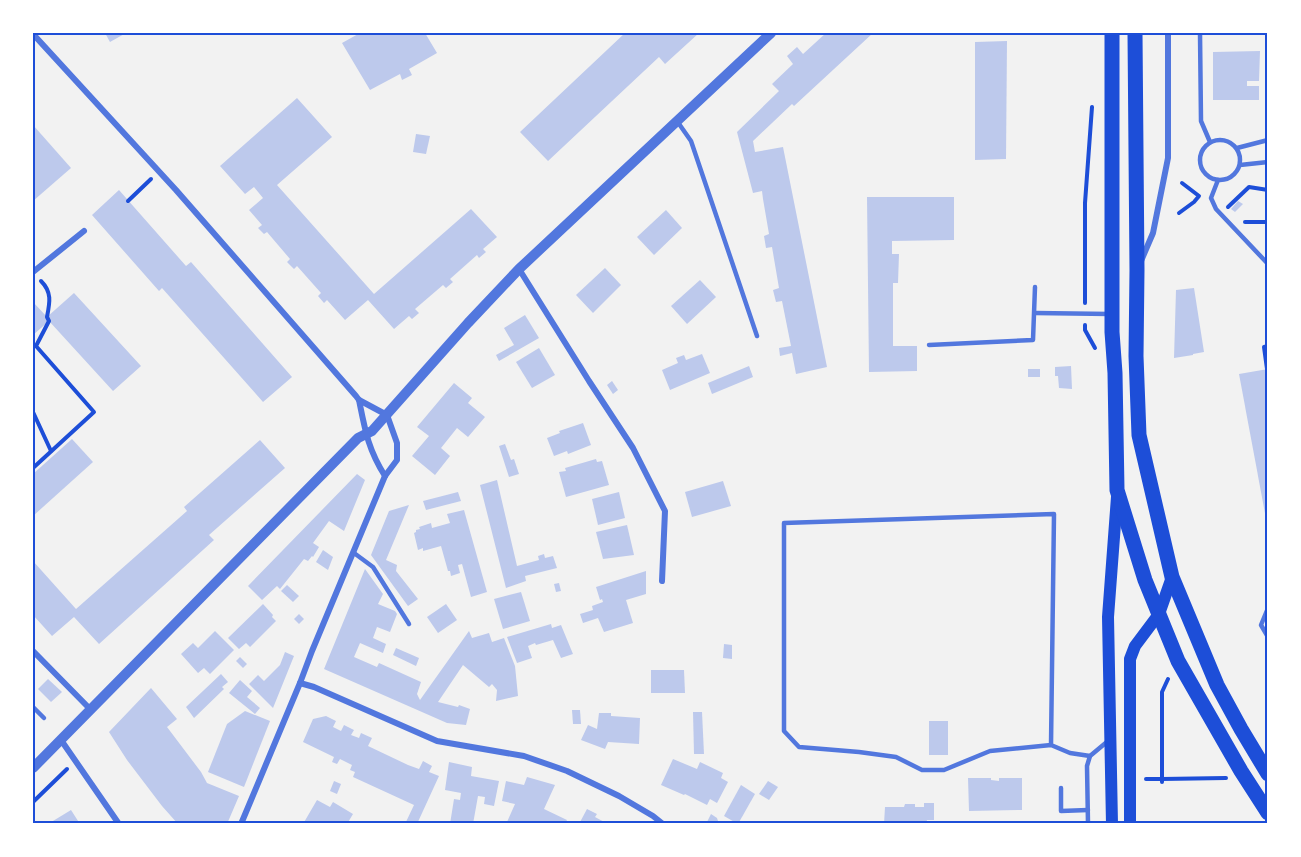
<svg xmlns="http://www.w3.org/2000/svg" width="1301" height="857" font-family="Jost,sans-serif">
<rect width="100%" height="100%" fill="#f2f2f2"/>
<!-- building -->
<g fill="#bdc9ec">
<polygon points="105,33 126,33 110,42"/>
<polygon points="360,33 425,33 437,53 409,69 412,75 402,80 400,74 370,90 342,43"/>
<polygon points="625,33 699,33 665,64 659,57 548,161 520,132"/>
<polygon points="826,33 873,33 794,106 792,104 753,141 755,152 783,147 827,367 796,374 792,353 780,356 779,348 791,346 782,301 776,302 773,290 779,288 772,247 766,248 764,236 769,234 763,199 762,191 753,193 737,132 779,91 772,84 793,64 787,56 797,47 803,54"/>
<polygon points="1007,41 1006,159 975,160 975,42"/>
<polygon points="1260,51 1259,81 1247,81 1247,86 1259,86 1259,100 1213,100 1213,52"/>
<polygon points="297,98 332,137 277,185 374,294 471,209 497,237 483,249 486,252 479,258 477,255 450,279 453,282 446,288 443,285 415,309 419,313 412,319 409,316 394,329 368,300 345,320 327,300 324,303 318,296 321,293 297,266 294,269 287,262 290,259 267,232 264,234 258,228 262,225 249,210 263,198 254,187 245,194 220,166"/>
<polygon points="33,125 71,168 33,201"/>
<polygon points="416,134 430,136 426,154 413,152"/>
<polygon points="119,190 186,266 191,262 292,377 263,402 162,288 159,291 92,215"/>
<polygon points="867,197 954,197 954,240 892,241 892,254 899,254 898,283 893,283 893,346 917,346 917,371 869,372"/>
<polygon points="1238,201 1243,204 1235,212 1231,209"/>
<polygon points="666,210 682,228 654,255 637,237"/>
<polygon points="605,268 621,285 593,313 576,295"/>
<polygon points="700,280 716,297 687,324 671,306"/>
<polygon points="1194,288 1204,352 1193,354 1193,355 1174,358 1176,290"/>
<polygon points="74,293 141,366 113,391 49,321 33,335 33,302 47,317"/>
<polygon points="525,315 539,338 499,361 496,355 514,345 504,328"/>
<polygon points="539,348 555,375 532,388 516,362"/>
<polygon points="702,354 710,373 670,390 662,370 678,363 676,358 684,355 686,360"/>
<polygon points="749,366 753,377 712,394 708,383"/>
<polygon points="1071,366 1072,389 1059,388 1058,376 1055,376 1055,367"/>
<rect x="1028" y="369" width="12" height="8"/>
<polygon points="1268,369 1268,524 1267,524 1239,374"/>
<polygon points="612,381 618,390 613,394 607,385"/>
<polygon points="454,383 472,398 468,403 485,417 468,437 457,428 441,448 450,456 435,475 412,456 429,436 417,427"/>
<polygon points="583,423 591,445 568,454 567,451 554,456 547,438 560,433 559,431"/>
<polygon points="72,439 93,462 33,516 33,474"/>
<polygon points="260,440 285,468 209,535 214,540 99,644 74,617 52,636 33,615 33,561 76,609 187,511 184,507"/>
<polygon points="505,444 511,460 514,459 519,474 509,477 499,446"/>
<polygon points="596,459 597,462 602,461 609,485 566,497 559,472 566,471 565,468"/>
<polygon points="357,474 365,480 344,531 329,521 313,543 319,547 313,557 312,556 308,561 304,559 280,589 277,586 262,600 248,586"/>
<polygon points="497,480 517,566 539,560 538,556 544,554 545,558 553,556 557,568 525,576 526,581 506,588 480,485"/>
<polygon points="723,481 731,506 692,517 685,492"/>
<polygon points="458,492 461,501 426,510 423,501"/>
<polygon points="619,492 625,518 598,525 592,499"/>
<polygon points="409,505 386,560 397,565 396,571 418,599 408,606 371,555 389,511"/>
<polygon points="464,510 487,592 471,597 462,564 458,565 460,573 451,576 450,571 448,571 441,546 423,551 423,548 418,550 414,533 416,532 416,530 420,529 419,527 431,523 432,528 450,523 447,514"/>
<polygon points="627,525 634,555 603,559 596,532"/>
<polygon points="323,550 333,557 328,570 316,562"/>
<polygon points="365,569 383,594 378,604 395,611 397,614 390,632 377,627 373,638 386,644 383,653 360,643 354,657 377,667 379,663 421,682 417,694 420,700 469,631 472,638 489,633 492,642 504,638 515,666 518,696 496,701 497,690 492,684 489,687 463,665 438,702 458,707 459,705 470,709 466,725 447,723 324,669"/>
<polygon points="646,571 646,594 626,600 633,623 604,632 598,618 583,623 580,614 593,610 592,606 603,602 602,599 600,600 596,587"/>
<polygon points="559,583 561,591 556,592 554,584"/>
<polygon points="287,585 299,596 293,602 281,591"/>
<polygon points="521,592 530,621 503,629 494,599"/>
<polygon points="263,604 273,615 272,617 276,621 250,647 246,643 239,649 228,638"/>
<polygon points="446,604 457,620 438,633 427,617"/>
<polygon points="299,614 304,619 299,624 294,619"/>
<polygon points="551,624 552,628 561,625 573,654 561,658 553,640 536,645 535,643 528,646 532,658 517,663 507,637"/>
<polygon points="215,631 234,650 210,674 204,668 198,673 181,654 193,643 198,648"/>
<polygon points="724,644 732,645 732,659 723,658"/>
<polygon points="396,648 419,658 416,666 393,655"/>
<polygon points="285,652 294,656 273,708 249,684 258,675 264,681 280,665"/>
<polygon points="240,657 247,664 243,668 236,661"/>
<polygon points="651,670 684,670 685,693 651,693"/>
<polygon points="221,674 228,682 222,687 224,689 194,718 186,707"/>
<polygon points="48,679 62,692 51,702 38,689"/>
<polygon points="240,680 252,691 247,697 260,708 255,714 229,693"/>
<polygon points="151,688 177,719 167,727 201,772 207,783 239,796 227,824 178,824 162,806 127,760 109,732"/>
<polygon points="572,710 580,710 581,724 573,724"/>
<polygon points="245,711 270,721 244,787 208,772 227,724"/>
<polygon points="693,712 702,712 704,754 694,754"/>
<polygon points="599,713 611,713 611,716 640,718 639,744 608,742 605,749 581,740 588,725 597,729"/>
<polygon points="326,716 336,721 333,727 341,731 344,725 354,730 351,735 359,738 361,733 372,738 368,746 408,765 419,769 423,761 432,766 429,772 439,776 417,824 405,824 414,805 353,777 355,772 350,770 352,765 340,759 337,764 332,762 334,757 303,742 313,719"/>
<rect x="929" y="721" width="19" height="34"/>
<polygon points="673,759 697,769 700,762 723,773 721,778 728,782 717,803 710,799 707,805 685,794 684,795 661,785"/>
<polygon points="449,762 472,767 471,776 499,781 494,806 484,804 485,797 478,796 473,824 462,822 462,824 450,824 454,799 460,800 461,793 445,790"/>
<polygon points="527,777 555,785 544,809 567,820 565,824 511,824 507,822 515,804 502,801 506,781 524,785"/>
<polygon points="968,778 991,778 991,780 999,781 999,778 1022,778 1022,810 969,811"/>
<polygon points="334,781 341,784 337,794 330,791"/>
<polygon points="768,781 778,787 769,800 759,794"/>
<polygon points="741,785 755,794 738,824 724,816"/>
<polygon points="317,800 330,807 333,802 353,814 347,824 303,824"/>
<polygon points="924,803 934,803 934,820 927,820 926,824 884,824 885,807 904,807 905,804 915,804 915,807 924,807"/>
<polygon points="587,809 597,814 595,817 608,824 579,824"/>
<polygon points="71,810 80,824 48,824"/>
<polygon points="711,814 717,818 718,821 717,824 706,824"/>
</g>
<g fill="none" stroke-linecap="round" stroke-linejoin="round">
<!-- path -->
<g stroke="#1d4ed8" stroke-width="4">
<polyline points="128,201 151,179"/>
<polyline points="1228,207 1249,187 1268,190"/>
<polyline points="1179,213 1194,202 1199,196 1182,183"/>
<polyline points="1245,222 1268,222"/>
<polyline points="1085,303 1085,203 1092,107"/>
<polyline points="1085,325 1085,330 1095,348"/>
<polyline points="1267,369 1264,347 1268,346"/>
<polyline points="33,412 51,451"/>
<path d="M33 468 94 412 36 346 49 321 47 317C50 302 52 292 41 281"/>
<polyline points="1146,779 1162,779 1162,692 1168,679"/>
<polyline points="1162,782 1162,779 1226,778"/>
<polyline points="33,802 67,769"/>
</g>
<!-- service -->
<g stroke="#5277de" stroke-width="4.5">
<polyline points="1200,33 1201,121 1210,142"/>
<polyline points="677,121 691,141 757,336"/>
<circle cx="1220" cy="160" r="20"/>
<polyline points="1237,148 1268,140"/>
<polyline points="1240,165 1268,162"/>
<polyline points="1218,180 1211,198 1216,209 1268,264"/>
<polyline points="1035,313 1110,314"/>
<polyline points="929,345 1033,340 1035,287"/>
<polyline points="354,553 373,567 409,624"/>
<polyline points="1268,608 1261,625 1268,637"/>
<polyline points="33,707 44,718"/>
<polyline points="1051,745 1054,514 784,523 784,731 799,747 859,752 896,757 922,770 944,770 990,751 1051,745 1070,753 1090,756"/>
<polyline points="1061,788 1061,811 1088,810"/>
<polyline points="1088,824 1087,766 1090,756 1108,741"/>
</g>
<!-- minor -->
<g stroke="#5277de" stroke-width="6">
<polyline points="33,34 176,190 356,396 359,400 387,415 397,443 397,460 385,476 312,651 300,683 241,824"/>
<polyline points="1141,261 1153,233 1168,158 1168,33"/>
<polyline points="519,269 589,381 633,448 665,511 662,581"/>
<polyline points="33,272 84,231"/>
<path d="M359 400C365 430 368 449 385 476"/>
<polyline points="33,651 91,710"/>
<polyline points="300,683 314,687 437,741 524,756 567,771 619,796 653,816 663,824"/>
<polyline points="61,740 119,824"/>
</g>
<!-- tertiary -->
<polyline stroke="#5277de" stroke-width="10" points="33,768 358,438 372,431 468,323 519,269 771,33"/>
<!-- secondary -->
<g stroke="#1d4ed8" stroke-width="12">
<polyline points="1112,824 1108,617 1117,497"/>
<polyline points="1130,824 1130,659 1135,646 1159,614 1172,577"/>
</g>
<!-- primary -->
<g stroke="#1d4ed8" stroke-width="15">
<polyline points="1112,33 1112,332 1115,373 1117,490 1145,580 1178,661 1241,771 1268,813"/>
<polyline points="1135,33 1137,270 1136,356 1139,435 1172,577 1217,685 1241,729 1268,774"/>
</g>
</g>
<!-- border -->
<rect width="1301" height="857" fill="none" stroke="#ffffff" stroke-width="69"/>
<rect x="34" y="34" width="1232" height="788" fill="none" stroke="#1d4ed8" stroke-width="2"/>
</svg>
